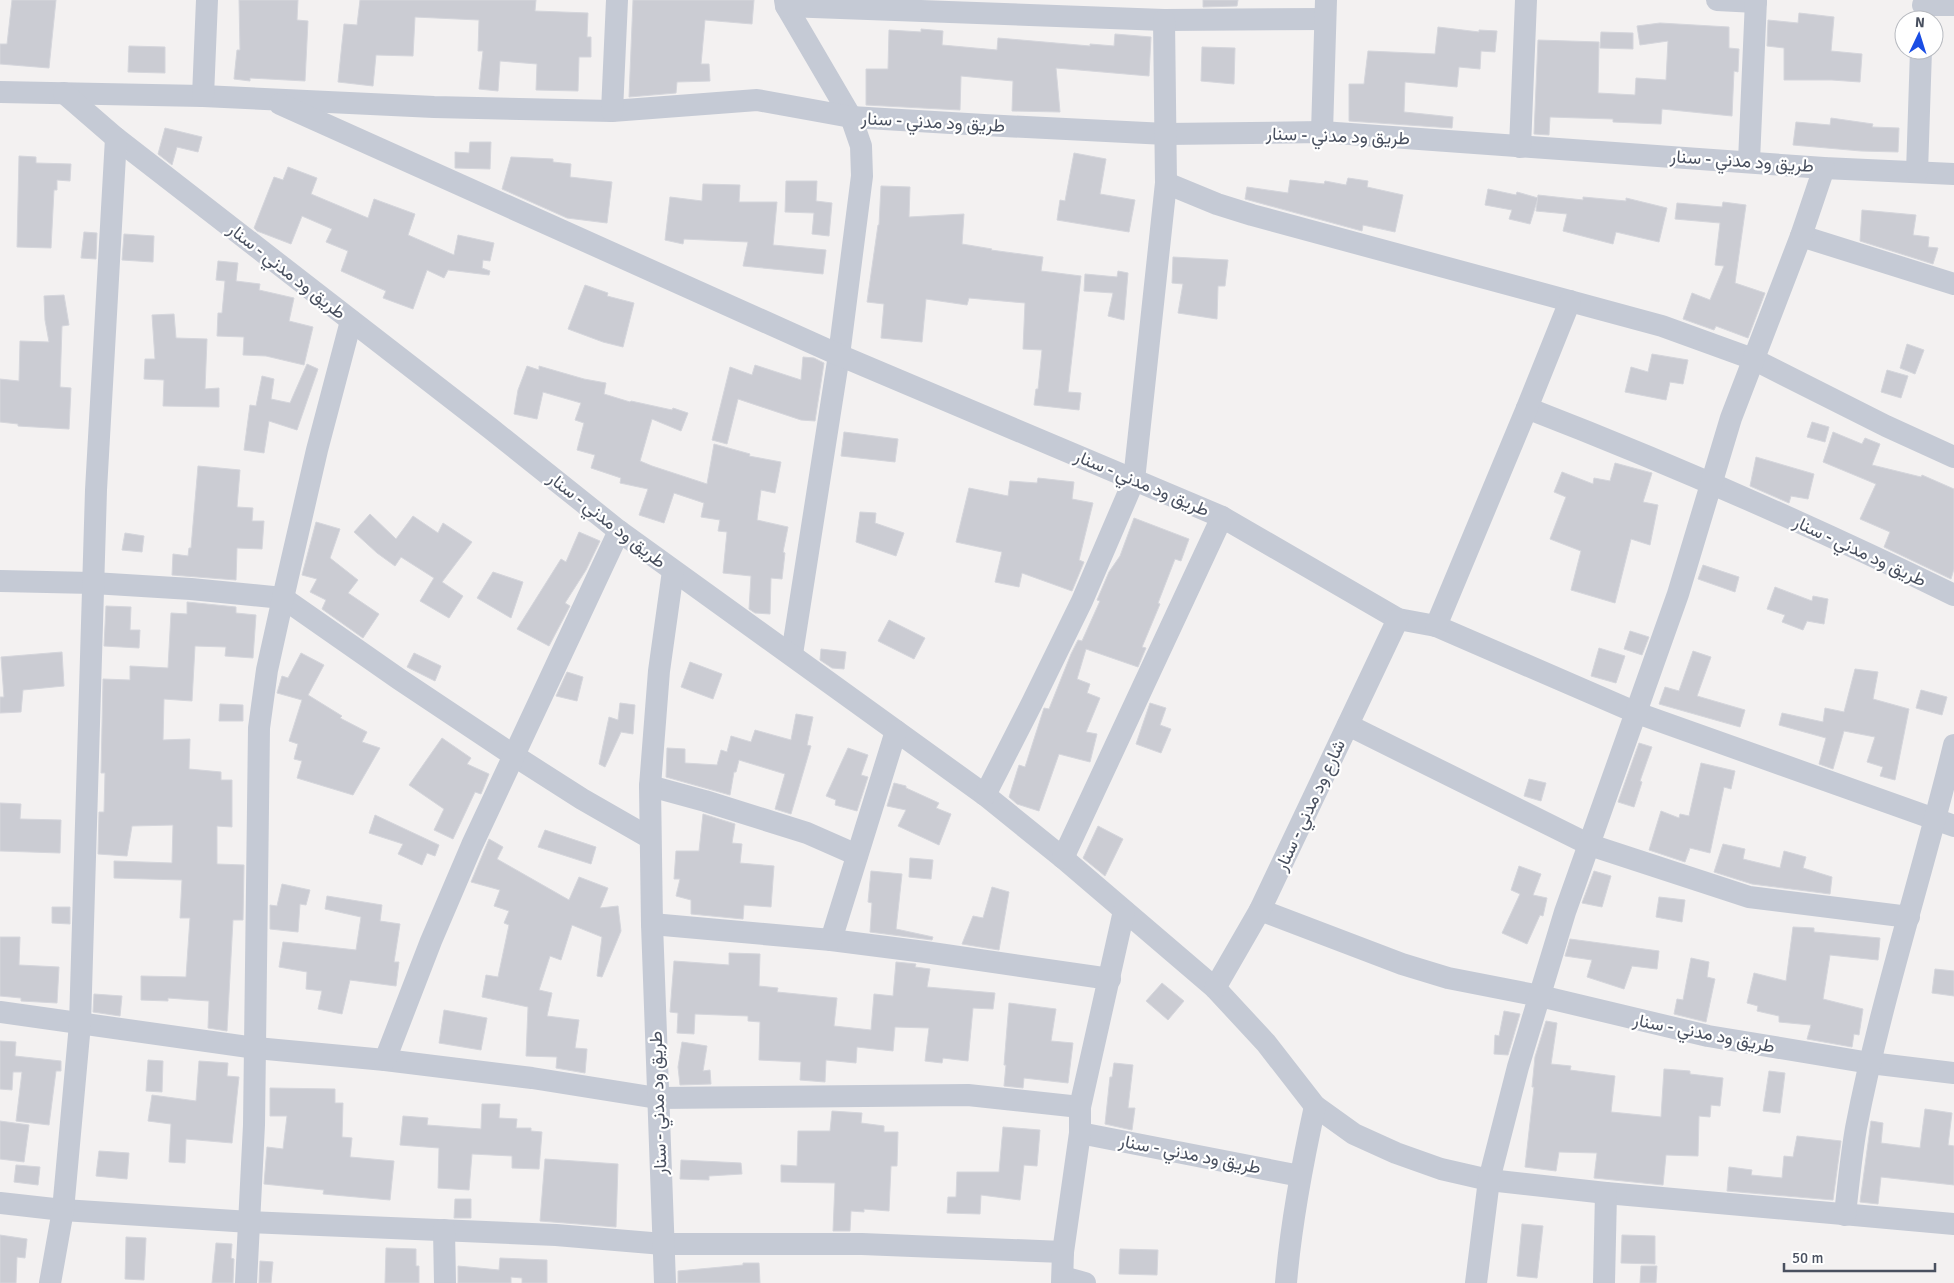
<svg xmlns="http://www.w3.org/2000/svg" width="1954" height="1283" font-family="Signika,Vazirmatn,sans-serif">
<rect width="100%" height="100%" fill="#f3f1f1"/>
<!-- building -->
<g fill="#cbccd3" stroke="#d5d6dc">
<polygon points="12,0 56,0 49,68 0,64 0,44 7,44"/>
<polygon points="239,0 298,0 297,20 308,21 305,81 250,78 250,81 234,79 237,50 240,50"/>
<polygon points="360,0 536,0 535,11 588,13 587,37 591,37 591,57 579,57 578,91 536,90 537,64 500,61 498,91 479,89 483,51 478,51 479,20 415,17 413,56 376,55 373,86 338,82 344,24 357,25"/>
<polygon points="633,0 754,0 752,24 705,20 701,64 709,64 710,81 677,82 676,93 629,97"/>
<polygon points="1203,0 1238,0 1237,6 1203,7"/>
<polygon points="1799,13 1834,17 1831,51 1862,54 1860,82 1832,80 1784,80 1784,48 1767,46 1768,20 1798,23"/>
<polygon points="1660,23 1729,27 1729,48 1739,49 1738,72 1734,71 1732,116 1662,109 1661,124 1613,122 1613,119 1550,117 1549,135 1534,134 1538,40 1599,42 1598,93 1635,95 1636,78 1666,80 1668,41 1640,45 1637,26"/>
<polygon points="1438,27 1479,32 1479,30 1497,31 1495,52 1481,51 1480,69 1459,67 1457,87 1405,82 1404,112 1453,117 1452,128 1349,121 1349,84 1364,84 1368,51 1435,54"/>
<polygon points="921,29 943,31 942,45 997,50 998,38 1090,46 1090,44 1114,46 1115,34 1151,37 1149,76 1056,68 1060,112 1012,111 1013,81 961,76 960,110 866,105 866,69 888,69 889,30 921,32"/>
<polygon points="1601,32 1633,33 1633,49 1600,48"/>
<polygon points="129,46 165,47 165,73 128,72"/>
<polygon points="1202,47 1235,48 1234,84 1201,81"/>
<polygon points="1831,118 1873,124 1872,127 1899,128 1898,152 1861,151 1793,145 1796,122 1830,125"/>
<polygon points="165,128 202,137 198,152 177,147 172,165 158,154"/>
<polygon points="470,142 491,142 490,169 455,168 455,152 469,153"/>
<polygon points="1074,153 1106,159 1100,194 1135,200 1129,232 1057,220 1060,200 1065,201"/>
<polygon points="19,156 36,157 36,163 71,164 70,181 57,180 57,190 54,190 51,248 17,247"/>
<polygon points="511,157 553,159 553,162 571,164 570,177 612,182 607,223 567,218 502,189"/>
<polygon points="288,167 317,178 311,194 368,218 374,199 415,214 408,235 454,255 458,235 494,243 490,261 483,260 482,268 490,271 489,275 448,270 444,278 427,270 413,309 383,298 386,291 341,271 348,251 326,242 332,229 302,216 291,244 257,231 254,228 274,177 283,180"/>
<polygon points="1348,178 1368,181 1367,187 1403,195 1395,232 1363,225 1362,231 1245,199 1247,187 1288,193 1290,180 1324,184 1325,181 1346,185"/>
<polygon points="786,181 817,181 816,201 832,203 829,236 812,234 814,213 785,212"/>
<polygon points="703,184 740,185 739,202 777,202 773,245 826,250 823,274 743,266 748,242 684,239 683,244 665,240 670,197 702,201"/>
<polygon points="881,186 910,187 909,217 964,214 962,244 992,249 991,250 1043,257 1041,271 1081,276 1068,392 1081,393 1079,410 1034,405 1036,389 1038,389 1042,350 1023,349 1025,303 969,298 967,305 926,299 922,342 881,338 884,304 867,302 878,225 879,225"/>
<polygon points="1488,189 1516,195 1517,192 1538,198 1530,224 1509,219 1512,210 1485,205"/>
<polygon points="1538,195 1583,200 1583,197 1626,201 1626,198 1667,208 1659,242 1616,232 1613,244 1563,231 1567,214 1536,211"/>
<polygon points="1723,202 1746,205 1735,283 1765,293 1748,338 1716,326 1714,330 1683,319 1692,293 1710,300 1724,266 1715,265 1720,223 1675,219 1677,203 1722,207"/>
<polygon points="1862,210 1916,215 1913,235 1929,237 1928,247 1938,248 1933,264 1860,241"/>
<polygon points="84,232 97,233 96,259 81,258"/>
<polygon points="124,234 154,236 153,262 122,260"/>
<polygon points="1173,257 1228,260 1225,286 1218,286 1217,319 1178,313 1183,284 1172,283"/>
<polygon points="218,261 238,263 236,281 260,284 259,290 294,298 289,321 313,327 304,365 266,356 243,355 244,337 217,336 218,313 222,313 225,281 216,280"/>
<polygon points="1118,271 1128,273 1124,320 1108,316 1113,293 1084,291 1085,274 1117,277"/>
<polygon points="585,285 608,293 607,296 634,303 623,347 603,342 568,329"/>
<polygon points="64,295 69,325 62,326 60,387 71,388 69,429 18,426 18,424 0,422 0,379 19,381 20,341 49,342 45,320 44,296"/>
<polygon points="174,314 176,338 207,339 205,389 219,388 219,407 163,406 164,380 144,379 145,359 155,359 152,315"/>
<polygon points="1907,344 1924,350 1915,374 1900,368"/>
<polygon points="1652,354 1688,360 1683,384 1670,382 1666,400 1625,392 1631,367 1648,372"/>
<polygon points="803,357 814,358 824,363 815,421 801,420 738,399 727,444 712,440 730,367 752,375 755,365 801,380"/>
<polygon points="307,364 318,369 297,430 269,421 264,453 244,450 250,405 256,406 262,376 274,379 271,399 290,403"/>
<polygon points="527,366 539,370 539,366 584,379 606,383 604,394 630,402 631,401 672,410 673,408 688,413 681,431 652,419 640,461 652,466 707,484 714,444 750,454 749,456 781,462 775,493 761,490 757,520 788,527 783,552 785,553 782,579 771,578 770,614 755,613 749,609 751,576 723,573 727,532 718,531 720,520 701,517 704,503 674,493 664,523 639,515 648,489 620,483 621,478 591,468 595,455 577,450 584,423 575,420 581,403 543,392 537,419 514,414 518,390"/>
<polygon points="1887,370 1908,376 1901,398 1881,392"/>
<polygon points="1812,422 1829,427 1825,442 1807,437"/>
<polygon points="844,432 898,439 895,462 841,456"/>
<polygon points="1833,432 1862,444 1865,438 1880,444 1872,465 1921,477 1922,475 1954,489 1954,569 1951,579 1884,547 1890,532 1860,519 1876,484 1823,462"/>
<polygon points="1756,457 1814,474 1808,499 1791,496 1789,503 1750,486"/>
<polygon points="1615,463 1652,473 1643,502 1658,505 1650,545 1631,539 1615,603 1571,590 1581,551 1550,539 1566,497 1554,492 1562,472 1593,484 1594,478 1610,481"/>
<polygon points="198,466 240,470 237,507 253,508 252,521 264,521 262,549 237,548 236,580 172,575 173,554 188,556 189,548 191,548"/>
<polygon points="1038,478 1074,482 1072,499 1093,503 1079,560 1084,562 1072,591 1022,573 1019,587 995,582 1002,552 956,542 969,488 1008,496 1010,481 1037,483"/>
<polygon points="860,512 876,513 875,523 904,533 896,556 856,542"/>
<polygon points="370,514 396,539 413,516 438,533 443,523 472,542 442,582 463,596 449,618 420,601 434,578 401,557 395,566 377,553 354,532"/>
<polygon points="1134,518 1189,539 1181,561 1175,559 1158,603 1160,604 1142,647 1146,648 1143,655 1138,667 1086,649 1077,679 1090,684 1087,693 1100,698 1086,732 1097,734 1090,762 1059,754 1039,811 1017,804 1009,797 1019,765 1025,767 1044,708 1049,709 1071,654 1078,640 1082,641 1100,601 1097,600 1109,572 1120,556"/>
<polygon points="316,522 340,529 330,558 358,580 348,593 379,614 363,638 322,609 326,600 310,592 317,579 302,575"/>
<polygon points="579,532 600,541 586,570 565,603 570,606 549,646 517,629 561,559 566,562"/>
<polygon points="125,533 144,536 142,552 122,550"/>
<polygon points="1703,565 1739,577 1735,592 1698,579"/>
<polygon points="493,572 523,582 511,618 477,598"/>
<polygon points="1775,587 1812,601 1813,596 1828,599 1824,624 1807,621 1803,630 1782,622 1785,615 1767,609"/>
<polygon points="187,602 236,607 236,613 256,615 253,658 225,656 226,647 195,646 192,701 164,699 163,740 190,739 189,769 221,772 221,780 232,780 232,827 217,826 217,864 244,865 243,920 233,920 227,1031 208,1028 209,1001 168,998 168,1001 141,1000 141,976 186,977 190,918 180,918 182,880 114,878 114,861 172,863 173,825 132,826 127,856 98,854 99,812 104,812 105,773 101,773 103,679 130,680 130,666 168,668 171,613 187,614"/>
<polygon points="106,606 131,607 130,630 140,630 139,648 104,646"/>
<polygon points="889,620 925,638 914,659 878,641"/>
<polygon points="1630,631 1649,637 1642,655 1624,649"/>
<polygon points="1599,648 1625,656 1616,683 1591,676"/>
<polygon points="821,649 846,652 844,669 832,668 820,660"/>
<polygon points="1693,651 1711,657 1697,696 1745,710 1740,727 1659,704 1665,687 1679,691"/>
<polygon points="62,652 64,686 23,690 21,712 0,713 0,697 4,697 1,657"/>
<polygon points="301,653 324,665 308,695 342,716 340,718 367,732 362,742 380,748 353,795 297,778 302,761 294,759 298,744 289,741 302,700 277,693 282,676 288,678"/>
<polygon points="414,653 441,666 435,681 407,667"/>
<polygon points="690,662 722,674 713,699 681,687"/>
<polygon points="1855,669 1878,672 1873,699 1909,709 1895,780 1880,776 1883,767 1867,762 1875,737 1844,731 1833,769 1819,764 1826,738 1779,725 1782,713 1823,722 1825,708 1844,712"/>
<polygon points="567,672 583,677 577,701 556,696"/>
<polygon points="1921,690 1947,697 1942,715 1916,708"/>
<polygon points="620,703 635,705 633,734 621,732 605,767 599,764 609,717 618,720"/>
<polygon points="1150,703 1166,708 1160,725 1171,729 1161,753 1136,744"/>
<polygon points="220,704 243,705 243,721 219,721"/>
<polygon points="796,714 813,717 807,745 811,746 791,814 775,809 785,774 739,760 736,772 734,772 730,795 666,777 667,748 685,749 685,763 717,765 721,750 727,752 731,736 751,742 755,730 791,740"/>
<polygon points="442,738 471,758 467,764 489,774 481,794 475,792 453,839 434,830 444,809 409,785"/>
<polygon points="1639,743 1652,747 1640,781 1642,782 1634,807 1618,802"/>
<polygon points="848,748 868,755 861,775 868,777 857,811 835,805 836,800 826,796"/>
<polygon points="1701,763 1735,771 1731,789 1724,787 1710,853 1690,848 1685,862 1649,850 1661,811 1679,818 1680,814 1689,816"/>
<polygon points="1529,779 1546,783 1541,801 1524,796"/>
<polygon points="894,783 906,786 906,788 939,803 936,808 951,814 939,845 898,826 906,810 887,806"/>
<polygon points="0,803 21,804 20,819 61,820 60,853 0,851"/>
<polygon points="703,814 735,824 732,843 742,844 740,863 774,866 771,907 744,905 743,919 691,914 691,900 676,896 680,879 674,879 676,851 699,851"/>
<polygon points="375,815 439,845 435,856 427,853 422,865 398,854 403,844 369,833"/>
<polygon points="1098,826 1123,839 1105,876 1083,858"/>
<polygon points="545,830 596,847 591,864 538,847"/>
<polygon points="489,839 503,847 497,859 569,900 579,877 608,888 600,908 618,906 621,931 602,977 597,976 602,937 572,925 561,960 550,956 539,990 552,993 547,1016 579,1020 575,1048 587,1049 585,1073 556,1068 557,1057 526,1056 528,1007 482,997 486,975 498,977 509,925 504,923 509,911 494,906 500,890 471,882"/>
<polygon points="1723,844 1745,849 1743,859 1780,868 1784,851 1806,857 1803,868 1832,877 1830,894 1752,884 1714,872"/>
<polygon points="910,858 933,860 931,879 909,877"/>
<polygon points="1519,866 1541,874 1533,895 1547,898 1543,916 1540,915 1527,944 1502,933 1520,894 1511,890"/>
<polygon points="871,871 902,874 896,929 933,937 932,940 870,932 872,903 868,902"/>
<polygon points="1594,871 1611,876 1602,907 1582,903"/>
<polygon points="282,884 310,890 306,905 300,904 298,932 270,929 270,905 277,906"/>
<polygon points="992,887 1009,892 999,950 962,944 973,916 983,918"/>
<polygon points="327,896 382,905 380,921 400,924 394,962 399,962 396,986 350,980 342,1014 318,1009 322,991 306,989 307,972 279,967 283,942 356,950 361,917 325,909"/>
<polygon points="1659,897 1685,900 1682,922 1656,917"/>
<polygon points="52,907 70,907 70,924 52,923"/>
<polygon points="1793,927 1814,928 1814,932 1880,938 1878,960 1830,955 1823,999 1863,1009 1859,1035 1854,1034 1852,1047 1807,1039 1811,1025 1779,1022 1779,1016 1757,1011 1758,1006 1747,1003 1754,973 1786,981"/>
<polygon points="0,937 20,937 19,965 59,967 57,1003 21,1001 21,998 0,996"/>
<polygon points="1570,939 1659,951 1657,969 1632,966 1624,989 1587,977 1592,960 1565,956"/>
<polygon points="729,953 760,954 759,986 778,988 777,992 837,998 834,1026 871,1030 874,994 893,996 896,962 916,964 915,967 930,969 927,987 995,993 993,1009 973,1008 968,1061 943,1058 942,1063 925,1061 929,1028 895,1027 893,1051 857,1047 856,1063 826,1060 825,1082 800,1080 801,1062 759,1060 760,1022 748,1021 748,1016 695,1014 694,1034 677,1033 678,1013 670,1012 674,961 729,965"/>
<polygon points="1691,958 1709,962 1707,977 1715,979 1706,1022 1674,1014 1677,999 1683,1000"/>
<polygon points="1935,969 1954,971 1954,996 1932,993"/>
<polygon points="1162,983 1184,1001 1168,1020 1146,1001"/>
<polygon points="94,994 122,996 120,1016 93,1012"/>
<polygon points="1009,1003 1056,1009 1051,1041 1073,1043 1068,1083 1024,1078 1023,1088 1004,1086 1006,1065 1004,1065"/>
<polygon points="444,1010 487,1018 481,1050 439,1043"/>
<polygon points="1504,1011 1520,1014 1508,1055 1494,1054 1495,1035 1499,1036"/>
<polygon points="1546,1021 1557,1023 1551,1064 1571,1066 1570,1070 1615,1076 1611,1112 1661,1117 1664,1069 1690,1071 1690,1074 1723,1078 1720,1106 1711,1105 1710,1117 1699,1116 1698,1156 1666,1155 1663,1185 1594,1178 1597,1153 1559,1152 1556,1171 1525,1167 1534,1087 1532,1087 1535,1057"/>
<polygon points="0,1041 16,1042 15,1056 61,1061 61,1071 56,1071 49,1125 16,1121 22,1072 13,1072 12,1090 0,1089"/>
<polygon points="682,1042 707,1046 703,1071 710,1070 711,1084 680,1085 678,1067"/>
<polygon points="148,1060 163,1061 162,1092 146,1091"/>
<polygon points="199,1061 228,1063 227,1076 239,1077 232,1143 186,1139 185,1163 169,1162 171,1124 148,1121 152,1095 196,1101"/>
<polygon points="1114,1063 1133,1065 1128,1108 1135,1108 1132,1130 1105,1124 1110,1077 1112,1077"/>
<polygon points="1769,1071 1785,1073 1780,1113 1763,1111"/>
<polygon points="270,1088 335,1089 335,1103 343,1103 342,1137 352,1138 350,1157 394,1161 390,1200 323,1194 324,1190 264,1184 267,1147 283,1149 287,1116 270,1116"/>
<polygon points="482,1104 500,1104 499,1118 517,1119 516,1128 531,1128 531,1131 542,1132 539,1169 512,1168 512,1156 472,1154 469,1190 438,1188 439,1148 400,1145 403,1116 428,1118 427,1125 481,1129"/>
<polygon points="1925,1109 1952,1113 1948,1145 1954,1146 1954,1185 1881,1177 1878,1204 1860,1202 1871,1121 1883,1123 1881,1143 1920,1148"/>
<polygon points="832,1111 862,1113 861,1123 884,1126 884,1132 898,1132 897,1166 891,1166 889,1211 864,1209 864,1212 851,1211 850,1231 833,1231 835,1183 781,1182 781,1165 797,1166 798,1131 830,1131"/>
<polygon points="0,1121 29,1125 24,1162 0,1159"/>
<polygon points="1003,1127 1040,1130 1037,1166 1024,1165 1020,1200 981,1195 980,1214 947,1213 948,1197 956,1197 957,1172 999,1172"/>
<polygon points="1797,1136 1841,1141 1833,1200 1727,1191 1729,1167 1752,1170 1751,1175 1782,1178 1784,1156 1793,1157"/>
<polygon points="99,1151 129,1153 127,1179 96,1176"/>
<polygon points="545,1159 618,1164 616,1227 540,1221"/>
<polygon points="681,1160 741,1163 742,1174 709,1176 709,1180 680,1179"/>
<polygon points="16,1165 40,1167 38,1185 14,1182"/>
<polygon points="455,1199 471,1199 471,1218 454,1218"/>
<polygon points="1522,1224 1543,1226 1537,1278 1517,1276"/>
<polygon points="0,1235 27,1239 25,1258 17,1257 16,1283 0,1283"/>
<polygon points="1622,1235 1655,1236 1655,1264 1621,1263"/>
<polygon points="126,1237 146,1238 144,1280 125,1279"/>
<polygon points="216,1243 232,1244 231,1258 234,1259 233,1283 212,1283"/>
<polygon points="386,1248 416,1249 416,1266 419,1266 419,1283 385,1283"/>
<polygon points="1120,1249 1158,1250 1157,1275 1119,1274"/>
<polygon points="500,1258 547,1260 547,1283 522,1283 522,1278 511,1277 511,1283 458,1283 458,1266 499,1270"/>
<polygon points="260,1261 273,1262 271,1283 259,1283"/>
<polygon points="743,1263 759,1263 760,1283 678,1283 678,1271 743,1265"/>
<polygon points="1641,1266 1657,1266 1656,1283 1640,1283"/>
</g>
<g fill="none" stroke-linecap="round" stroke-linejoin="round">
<!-- street -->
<g stroke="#c5cad5" stroke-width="22">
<polyline points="785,0 786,6 851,117 861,146 862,176 839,355 792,654"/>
<polyline points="1717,0 1756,2"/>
<polyline points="1923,5 1954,5"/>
<polyline points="786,6 1164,20 1325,19"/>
<polyline points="0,92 203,96 434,107 612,111 757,100 851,117 984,125 1166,134 1322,132 1824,168 1954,174"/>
<polyline points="64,93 116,138 490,428 619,531 985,795 1063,858 1215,988 1266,1043 1315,1106 1354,1134 1396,1153 1441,1169 1489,1180 1606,1193 1954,1224"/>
<polyline points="203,96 207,0"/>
<polyline points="280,104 839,355 1222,517 1398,619 1436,626 1637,713 1954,826"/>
<polyline points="612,111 617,0"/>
<polyline points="1322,132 1326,0"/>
<polyline points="1520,147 1526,0"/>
<polyline points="1749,161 1756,0"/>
<polyline points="1917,172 1921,50"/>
<polyline points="1166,183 1217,204 1252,215 1662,326 1753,359 1886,426 1954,457"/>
<polyline points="1801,236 1954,284"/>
<path d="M1527 408C1672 464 1814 527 1954 595"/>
<polyline points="0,581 93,583 191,589 283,598 399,679 513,755 582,799 650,838"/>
<polyline points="1436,626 1527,408 1570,301"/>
<polyline points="1348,725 1590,845 1749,897 1909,917"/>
<polyline points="650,786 705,801 807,833 857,855"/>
<polyline points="985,795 1032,703 1082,601 1134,480 1166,183 1164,20"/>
<polyline points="1063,858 1222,517"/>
<polyline points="1260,910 1402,964 1448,978 1540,996 1708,1036 1870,1063 1954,1073"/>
<polyline points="652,924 831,940 925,952 1110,979"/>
<polyline points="831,940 896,731"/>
<polyline points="1215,988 1260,910 1398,619"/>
<polyline points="0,1012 256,1048 385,1060 532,1078 657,1098 968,1095 1080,1107"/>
<polyline points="385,1060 431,941 472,845 619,531"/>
<polyline points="1080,1133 1300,1176"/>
<polyline points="0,1203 63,1210 250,1222 556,1235 663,1244 862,1244 1063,1252"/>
<path d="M1845 1215C1848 1186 1851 1157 1856 1128 1881 999 1923 873 1954 745"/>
<polyline points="444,1230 445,1283"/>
<polyline points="1063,1277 1085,1283"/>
<polyline points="50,1283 63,1210 80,1024 96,490 116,138"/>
<polyline points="246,1283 254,1125 259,728 267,670 283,598 317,450 351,321"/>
<polyline points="665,1283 652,924 650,786 659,671 673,571"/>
<polyline points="1062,1283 1063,1252 1080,1133 1080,1107 1124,911"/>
<path d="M1286 1283C1291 1223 1302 1165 1315 1106"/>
<polyline points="1476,1283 1489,1180 1518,1067 1565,912 1678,594 1731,418 1801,236 1824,168"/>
<polyline points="1604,1283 1606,1193"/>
</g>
</g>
<g text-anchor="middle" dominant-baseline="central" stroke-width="4.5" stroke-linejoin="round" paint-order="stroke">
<!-- street labels -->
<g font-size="18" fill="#49505f" stroke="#fff">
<text transform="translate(933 122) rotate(3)">طريق ود مدني - سنار</text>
<text transform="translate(1338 136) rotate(2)">طريق ود مدني - سنار</text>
<text transform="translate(1742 161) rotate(4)">طريق ود مدني - سنار</text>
<text transform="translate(287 271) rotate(38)">طريق ود مدني - سنار</text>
<text transform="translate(1142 483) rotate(23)">طريق ود مدني - سنار</text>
<text transform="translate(607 520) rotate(38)">طريق ود مدني - سنار</text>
<text transform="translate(1860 551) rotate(25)">طريق ود مدني - سنار</text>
<text transform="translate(1310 805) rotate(-65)">شارع ود مدني - سنار</text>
<text transform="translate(1704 1033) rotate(11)">طريق ود مدني - سنار</text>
<text transform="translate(658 1103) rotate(-92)">طريق ود مدني - سنار</text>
<text transform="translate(1190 1154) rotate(11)">طريق ود مدني - سنار</text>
</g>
</g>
<!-- north arrow -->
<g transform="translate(1919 35) rotate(4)"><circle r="24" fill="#ffffff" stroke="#b6b9bf"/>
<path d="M0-4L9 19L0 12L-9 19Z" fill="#1a4de4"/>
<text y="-8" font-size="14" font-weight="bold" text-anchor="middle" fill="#49505f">N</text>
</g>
<!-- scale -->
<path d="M1784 1263v8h151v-8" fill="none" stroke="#49505f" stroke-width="2.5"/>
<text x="1792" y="1263" font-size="15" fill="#49505f" stroke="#ffffff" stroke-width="4" paint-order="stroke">50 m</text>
</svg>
